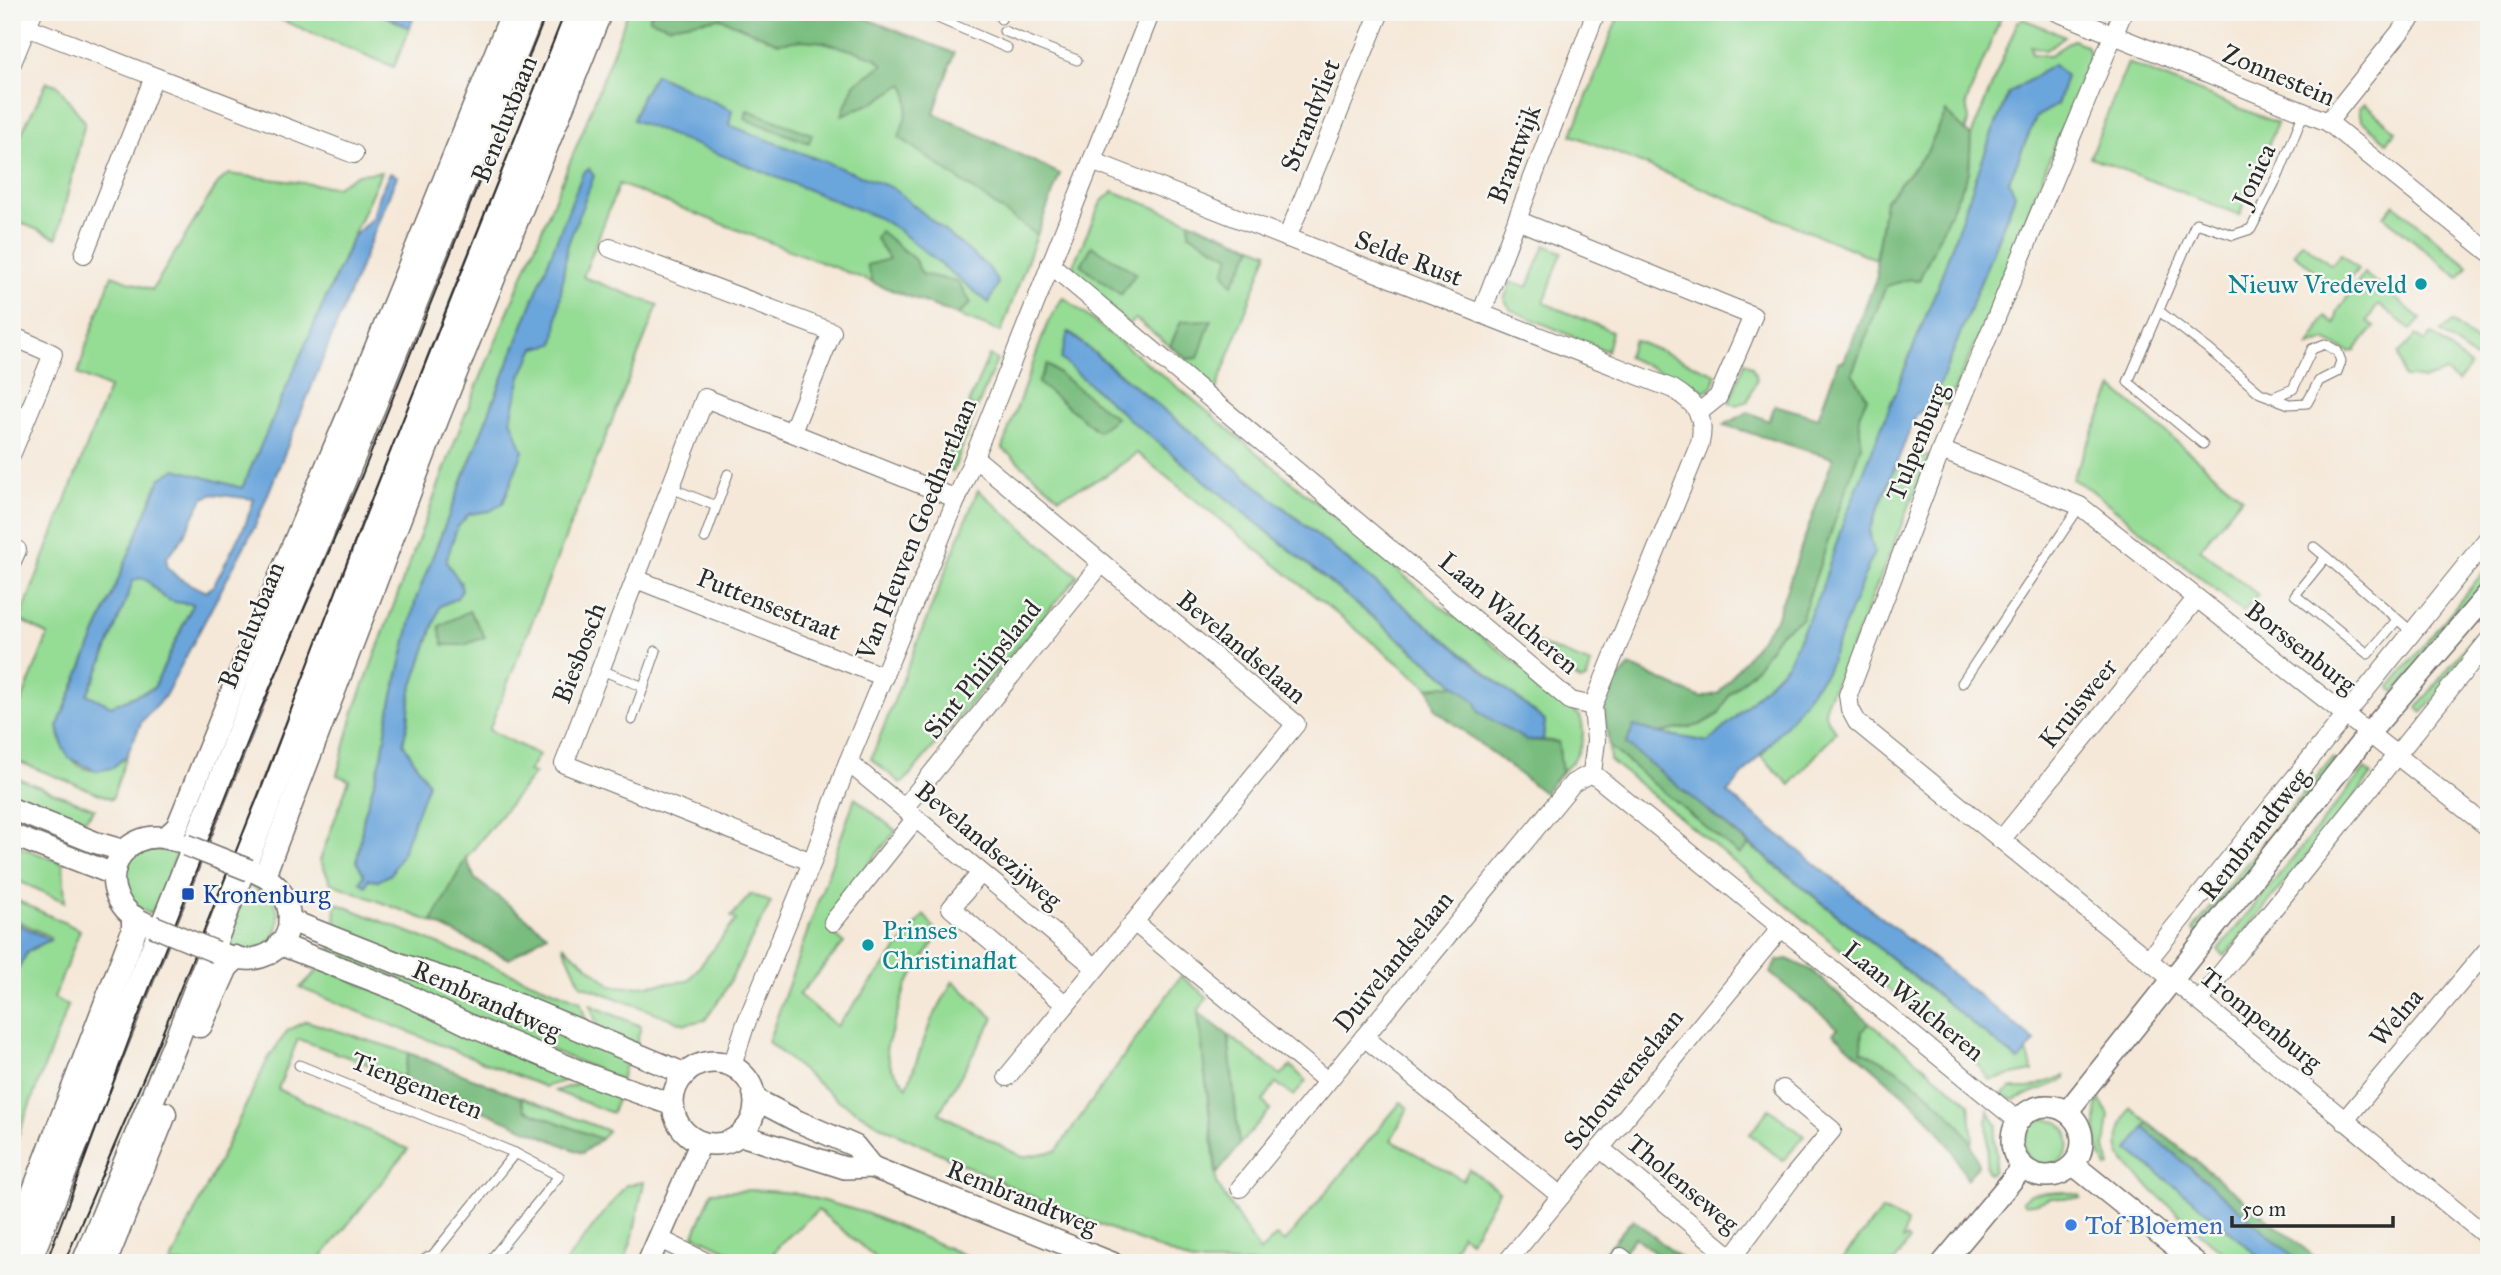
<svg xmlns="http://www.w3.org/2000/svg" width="2501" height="1275" font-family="'IM FELL Great Primer',serif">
<rect width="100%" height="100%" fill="#f6f6f2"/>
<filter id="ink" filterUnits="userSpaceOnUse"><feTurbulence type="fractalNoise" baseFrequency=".0143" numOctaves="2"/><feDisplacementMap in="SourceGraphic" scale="14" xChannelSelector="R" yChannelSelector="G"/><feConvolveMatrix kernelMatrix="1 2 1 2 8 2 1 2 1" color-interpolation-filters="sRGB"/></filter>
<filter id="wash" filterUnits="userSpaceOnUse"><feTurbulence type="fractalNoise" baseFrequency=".00686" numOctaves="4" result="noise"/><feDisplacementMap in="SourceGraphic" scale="28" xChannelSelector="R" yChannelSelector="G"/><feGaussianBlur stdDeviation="1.57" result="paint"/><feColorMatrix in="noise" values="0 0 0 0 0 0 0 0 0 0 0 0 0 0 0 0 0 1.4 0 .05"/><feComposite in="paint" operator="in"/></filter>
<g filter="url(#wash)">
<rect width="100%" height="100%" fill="#f5e8d8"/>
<!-- green -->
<g fill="#95dc95" stroke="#608460" stroke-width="2" fill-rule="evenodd">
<polygon points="262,12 377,12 410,28 394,67"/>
<path d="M628 12H837L949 56 929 113 1037 235 1001 332 619 184 583 277 658 305 489 730 539 755 528 772 535 773 466 858 432 922 331 883 320 860 349 780 337 775 353 714 463 420 582 133ZM731 110 729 125 998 283 989 303 897 229 879 218 638 121ZM589 169 567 247 554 344 535 348 521 376 510 419 523 451 503 503 490 511 469 514 457 527 446 561 452 574 461 582 457 598 440 606 411 691 408 722 403 743 428 783 391 874 378 881 368 878 366 885 360 882 364 875 357 861 364 816 382 756 389 713 416 599 583 173Z"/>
<polygon points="1620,12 1990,12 2001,17 1966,103 1969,120 1965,131 1946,113 1927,152 1885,201 1876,259 1572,135"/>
<polygon points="2023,19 2065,36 2046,50 2031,46 2032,54 2050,55 2073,40 2087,46 2091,55 1975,345 1948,405 1933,402 2015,196 2009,181 2036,117 2057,105 2066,76 2053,65 2009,93 1992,133 1937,288 1842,526 1821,591 1788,663 1736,717 1708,742 1658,733 1700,725 1719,714 1730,693 1756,668 1780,633 1801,619 1861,445 1859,415 1867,397 1852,373 1886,286 1910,279 1919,280 1969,172 1971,136 2017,23"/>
<polygon points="2128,63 2277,123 2240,215 2090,157"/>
<polygon points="47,82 57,85 85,122 57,238 12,219 12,152"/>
<polygon points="2364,104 2396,131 2387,142 2361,120 2359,109"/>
<path d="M381 172 242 489 176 469 160 479 58 725C60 751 79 779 109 768 116 766 122 760 127 755L112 799 12 759V725L48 635 20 620 109 388 78 374 87 343 112 275 152 290 218 183 228 174 336 187 358 174Z"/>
<polygon points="1113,191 1268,252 1214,395 1182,369 1186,359 1136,319 1128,324 1078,279 1073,265 1101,202"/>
<polygon points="2394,204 2468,266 2459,278 2384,216"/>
<polygon points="2302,242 2331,265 2341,254 2358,269 2339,292 2294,253"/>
<polygon points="1545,245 1562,252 1544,303 1612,331 1607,351 1511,310 1504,299 1511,282 1528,287"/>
<polygon points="2364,273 2421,319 2411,330 2379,304 2367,321 2375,327 2354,351 2349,352 2325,340 2309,346 2325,317 2335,324 2338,311"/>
<path d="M1063 297 1190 397 1438 604 1502 652 1580 716C1588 738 1579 758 1562 772L1558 742 1543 740 1545 721 1069 332 1061 359 1129 419 1455 685 1429 688 1137 453 1105 476 1059 497 1002 448 1048 322Z"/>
<polygon points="2452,322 2485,349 2475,359 2440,332"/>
<polygon points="2432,334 2470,366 2458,382 2445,372 2423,380 2413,377 2404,377 2399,354 2416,335 2425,342"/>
<polygon points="1634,340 1716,374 1713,387 1705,391 1627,357"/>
<polygon points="989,355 997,360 977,408 968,405"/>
<polygon points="1745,362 1752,367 1757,378 1748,401 1736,405 1729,403"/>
<polygon points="2113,388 2242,497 2200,549 2258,595 2243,612 2090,489 2072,479"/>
<polygon points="965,411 975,414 953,471 943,467"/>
<polygon points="1930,455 1851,649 1826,703 1825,715 1836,732 1790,785 1761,756 1826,672 1874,552 1869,531 1895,468"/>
<polygon points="978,490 1078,576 902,784 871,759"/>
<polygon points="2489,565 2489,577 2395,692 2390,687"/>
<polygon points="140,578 146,578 153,587 193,603 154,688 111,706 87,695 100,668 133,581"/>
<polygon points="2489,617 2489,630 2422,713 2417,708"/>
<polygon points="1529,640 1591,664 1587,678 1581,681"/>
<polygon points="1609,746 1738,854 1749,845 2018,1060 2027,1051 2033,1071 1989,1080 1973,1058 1610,760"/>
<polygon points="2332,758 2339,762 2200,935 2193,930"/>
<polygon points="2365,769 2372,775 2225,956 2218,950"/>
<polygon points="12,776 95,809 78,827 12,803"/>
<polygon points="855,798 896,831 847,890 830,932 844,943 799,995 837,1026 924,915 939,934 906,986 886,1049 891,1067 907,1087 931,1021 953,981 994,1018 939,1113 1022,1157 1056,1151 1181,976 1207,997 1198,1012 1217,1184 1260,1252 1276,1236 1285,1242 1401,1102 1408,1108 1391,1140 1463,1180 1469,1169 1499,1191 1470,1241 1461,1234 1448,1263 1194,1263 1042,1201 883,1127 838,1100 768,1042"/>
<polygon points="12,844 63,863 65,902 12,878"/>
<polygon points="151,847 174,851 176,855 153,913 151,912 149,914 128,900 123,873 133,855"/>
<path d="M252 883C287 896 289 946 248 950 241 951 233 947 226 945L242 898 253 902 258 890 247 885Z"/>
<polygon points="751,894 771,902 722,996 705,1020 685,1024 581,985 563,945 612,986 629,987 688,981 736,920 731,917"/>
<polygon points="12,898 80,930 54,998 68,1006 12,1151 12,980 28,951 49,940 50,937 12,918"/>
<polygon points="336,903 580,1001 589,1029 335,933"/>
<polygon points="332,946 488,1001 627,1057 621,1080 330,955"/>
<polygon points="321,967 576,1077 545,1087 300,988"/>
<polygon points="590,1005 641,1026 636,1045 599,1030"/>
<polygon points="306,1021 409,1053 403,1077 298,1039 278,1089 408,1149 317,1263 170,1263 268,1059 288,1030"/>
<polygon points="1869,1022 1969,1103 1973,1141 1970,1142 1948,1113 1860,1051 1862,1031"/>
<polygon points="1228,1035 1281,1075 1291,1066 1306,1081 1294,1096 1276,1083 1263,1101 1270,1110 1239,1145"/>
<path d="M2065 1076V1079C2049 1088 2032 1091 2015 1100L2001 1095 2011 1088H2030Z"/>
<polygon points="585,1081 618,1097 612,1113 555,1091"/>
<polygon points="521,1097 608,1131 601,1139 525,1110"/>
<path d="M2100 1100 2109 1115 2105 1148 2110 1166 2107 1168C2095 1149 2095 1125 2097 1103Z"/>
<path d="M2130 1107 2148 1122 2128 1150 2203 1208 2266 1263C2258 1263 2246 1265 2239 1263 2225 1258 2130 1172 2122 1158 2113 1143 2122 1122 2130 1107Z"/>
<polygon points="1769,1109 1804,1136 1783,1161 1750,1134"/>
<path d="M1988 1110 1997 1125 1994 1140 1997 1154 1993 1172 1989 1174C1983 1164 1989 1156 1988 1145 1988 1132 1986 1124 1988 1110Z"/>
<circle cx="2046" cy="1142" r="23"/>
<polygon points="644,1182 633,1236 624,1263 565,1263 626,1185"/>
<polygon points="753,1190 795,1193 866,1213 983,1263 882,1263 818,1210 780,1244 767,1263 755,1263 694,1235 712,1192"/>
<polygon points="2063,1192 2080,1195 2081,1198 2051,1198 2034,1204 2024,1204 2022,1201 2031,1194"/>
<polygon points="1882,1210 1907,1222 1903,1240 1907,1238 1909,1241 1894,1263 1839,1263"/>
</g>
<!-- forest -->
<g fill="#78bc7e" stroke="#527454" stroke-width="2">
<path d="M652 12H849L954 53 934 113 1060 174 1037 235 899 137C904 121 914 99 903 84L877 101 842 115 854 84 883 65 876 58 858 52 823 42 802 40 778 43 720 18 668 26 649 19Z"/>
<polygon points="747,110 812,134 809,143 745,119"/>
<polygon points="1946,112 1971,136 1969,172 1919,280 1910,279 1886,286 1852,373 1867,397 1859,415 1861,445 1801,619 1780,633 1756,668 1730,693 1719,714 1700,725 1658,733 1634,726 1626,744 1749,845 1739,855 1609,746 1602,696 1630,666 1701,698 1719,693 1776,619 1833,458 1724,425 1748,412 1769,421 1775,405 1818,418 1838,362 1844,361 1877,276 1876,259 1885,201 1927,152"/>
<polygon points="1189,221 1253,247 1232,285 1224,272 1230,256 1189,234"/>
<polygon points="880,231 914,259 922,274 958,282 971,303 958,315 873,283 867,265 889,259 876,239"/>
<polygon points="1092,246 1136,273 1121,295 1081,265"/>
<polygon points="1211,320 1198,358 1187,359 1170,346 1181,321"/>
<polygon points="1047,364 1116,418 1098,431 1038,383"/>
<polygon points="469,611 485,637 464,645 443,645 439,626"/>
<polygon points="1455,685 1476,702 1479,712 1526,740 1558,742 1562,772 1544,793 1436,710 1429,688"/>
<polygon points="466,858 475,879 547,934 509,959 432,922"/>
<path d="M1787 959 1811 970 1869 1022 1862 1031 1861 1051C1894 1062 1956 1111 1971 1144 1974 1150 1976 1158 1978 1165L1967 1179 1951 1148 1932 1122 1911 1101 1833 1033 1838 1028 1770 973 1777 961Z"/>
<polygon points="1198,1012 1228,1035 1239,1145 1217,1174"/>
<polygon points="409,1053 520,1097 525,1110 601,1139 582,1153 403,1077"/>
<polygon points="2148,1122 2322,1263 2301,1263 2144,1128"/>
<polygon points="1633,1219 1686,1263 1667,1263 1635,1237 1614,1263 1595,1263"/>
</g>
<!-- water -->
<g fill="#6ba5db" stroke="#4b6883" stroke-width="2" fill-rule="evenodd">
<polygon points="377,12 415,12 410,28"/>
<polygon points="2053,65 2066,76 2057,105 2036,117 2009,181 2015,195 1933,402 1916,415 1869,531 1874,552 1826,672 1786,725 1727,793 2035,1041 2019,1061 1626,744 1634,726 1658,733 1708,742 1736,717 1788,663 1821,591 1842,526 1937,288 1992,133 2009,93"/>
<polygon points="655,74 732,110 729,125 893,188 989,268 998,283 989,303 897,229 879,218 633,120 641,98"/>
<path d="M589 169 594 176 567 247 554 344 535 348 521 376 511 419 523 451 503 503 490 511 469 514 457 528 446 561C451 571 461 579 462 590L457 598 440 606 411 691 408 722 403 743 428 783 402 853 391 874 378 881 368 879 366 886 360 882 364 875 357 862 364 816 382 756 389 712 416 599 583 173Z"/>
<path d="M390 173 397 176 255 526 165 696 142 721 127 755 112 768 96 771 69 758 63 748 58 725 160 479 176 469 242 488 353 237 373 217 379 194ZM211 494 254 499 245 525 214 585 206 592 177 577 167 567V557L182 539 202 500ZM140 578C150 579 155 590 163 597 172 603 183 603 193 604L154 688 111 706 87 694 100 668 133 581Z"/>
<polygon points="1068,332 1536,714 1545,721 1543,740 1526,740 1479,712 1476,702 1432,665 1129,419 1061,359"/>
<polygon points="12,921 50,940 28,951 12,980"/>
<polygon points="2144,1128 2301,1263 2266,1263 2203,1208 2128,1150"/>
</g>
</g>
<g filter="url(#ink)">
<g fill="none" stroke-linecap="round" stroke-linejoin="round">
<!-- service casing -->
<g stroke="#726d68" stroke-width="11">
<g id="service">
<polyline points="924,12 1007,48"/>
<polyline points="1094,12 1095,12"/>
<polyline points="1001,19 1004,12"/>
<polyline points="1004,31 1077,60"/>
<polyline points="2159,311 2207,348 2260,393 2289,404 2307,403 2319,381 2337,372 2341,361 2337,351 2325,344 2312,349 2293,389 2271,398"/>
<polyline points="2203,444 2128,382 2196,223 2233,235 2251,229 2279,174 2304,112"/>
<polyline points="671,488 716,506"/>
<polyline points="705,538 728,474"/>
<polyline points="2314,547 2326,557"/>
<polyline points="2397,620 2368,654 2295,595 2326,557 2404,625 2411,633"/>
<polyline points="601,670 644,687"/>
<polyline points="1962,683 2080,506"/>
<polyline points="632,720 656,651"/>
<polyline points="299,1065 515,1153 559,1176 488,1263"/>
<polyline points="428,1261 515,1153"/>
</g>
</g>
<!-- minor casing -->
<g stroke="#726d68" stroke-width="20">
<g id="minor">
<polyline points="2057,12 2328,122 2489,252"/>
<polyline points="2123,12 1941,450 1848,695 1850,709 1857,722 2489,1238"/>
<polyline points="27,27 354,154"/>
<polyline points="12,63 33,12"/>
<polyline points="2328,122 2416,12"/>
<path d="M1092 161 1673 389C1696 403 1706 416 1700 443L1593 706 1596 741 1592 773 2018 1121"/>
<polyline points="1517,220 1753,316 1718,397 1698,413"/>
<polyline points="1287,238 1380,12"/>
<polyline points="610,248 832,332 792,432"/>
<polyline points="84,254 154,77"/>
<polyline points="1050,264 1571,701 1593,706"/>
<polyline points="1481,314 1596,12"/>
<polyline points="12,336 53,354 12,453"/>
<polyline points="1941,450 2080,506 2489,828"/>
<polyline points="974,457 1296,724 1007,1077"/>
<polyline points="12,561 17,550"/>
<polyline points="636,579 884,677"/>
<polyline points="848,762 1096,968"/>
<polyline points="904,808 1102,563"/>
<polyline points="2001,840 2196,599"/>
<polyline points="812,862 564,764 705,398 957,499"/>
<polyline points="981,873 951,908 1066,1005"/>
<polyline points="833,922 916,818"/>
<polyline points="1134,922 1327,1081"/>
<polyline points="2148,960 2489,537"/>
<polyline points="2199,1001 2489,640"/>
<polyline points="1364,1037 1561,1196"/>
<polyline points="732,1066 745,1026 812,862 846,767 974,457 1151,12"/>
<polyline points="2344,1121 2489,948"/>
<polyline points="1600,1148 1732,1258"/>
<polyline points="1240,1188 1573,783 1592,773"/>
<polyline points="658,1238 708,1263"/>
<polyline points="1621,1257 1628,1263"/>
<polyline points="429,1261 430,1263"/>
<polyline points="1506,1263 1781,928"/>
<polyline points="1728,1263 1792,1178 1832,1130 1783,1089"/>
</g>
</g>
<!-- tertiary casing -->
<g stroke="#726d68" stroke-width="24">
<g id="tertiary">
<polyline points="12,809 94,842 125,851"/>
<polyline points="12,835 113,874"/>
<polyline points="166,837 177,827 253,639 353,403 512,12"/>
<polyline points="268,878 267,869 438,419 601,12"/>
<polyline points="289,920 400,964 498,996 685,1074"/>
<path d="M147 924C86 898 116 819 177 841"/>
<polyline points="279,944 395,989 473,1027 586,1074 673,1105"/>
<path d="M220 953C230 957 240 960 252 959 300 953 302 891 257 873"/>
<circle cx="714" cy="1103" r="41"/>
<polyline points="755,1099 797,1121 855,1146 872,1167"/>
<circle cx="2047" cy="1141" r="35"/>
<polyline points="2067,1112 2369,733 2489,593"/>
<polyline points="741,1135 845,1168 872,1167 1112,1263"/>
<polyline points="2074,1165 2196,1263"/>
<polyline points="648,1263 701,1142"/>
<polyline points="1943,1263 2023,1167"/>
</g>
</g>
<!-- secondary casing -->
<g stroke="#726d68" stroke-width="27">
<g id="secondary">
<polyline points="200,1025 226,967 235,958"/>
<polyline points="12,1250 128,947 134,930 134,918"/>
<polyline points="28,1263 274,646 344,479 532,12"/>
<polyline points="84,1263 177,1039 448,338 579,12"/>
<polyline points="104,1263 164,1114"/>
</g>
</g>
<!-- service -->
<use href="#service" stroke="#fff" stroke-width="9"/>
<!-- minor -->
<use href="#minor" stroke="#fff" stroke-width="18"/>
<!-- tertiary -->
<use href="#tertiary" stroke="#fff" stroke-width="21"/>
<!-- secondary -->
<use href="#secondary" stroke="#fff" stroke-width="24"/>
<!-- tram -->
<g stroke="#2b2b2b" stroke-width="2">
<polyline points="46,1263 132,1032 260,711 362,475 547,12"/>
<polyline points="64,1263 158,1044 263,784 361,525 565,12"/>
</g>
<!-- tertiary-bridge casing -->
<g stroke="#726d68" stroke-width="24" stroke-linecap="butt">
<g id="tertiary-bridge">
<polyline points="186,845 249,870"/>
<polyline points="153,926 216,952"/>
</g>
</g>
<!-- tertiary-bridge -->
<use href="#tertiary-bridge" stroke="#fff" stroke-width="21"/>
</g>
</g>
<!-- markers -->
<g fill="#0f9aa8" stroke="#f6f6f2" stroke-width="2.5">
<circle cx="2421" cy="284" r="7"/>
<circle cx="868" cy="945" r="7"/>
</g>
<rect fill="#1a4fb4" stroke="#f6f6f2" stroke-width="2.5" x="181" y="887" width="14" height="14" rx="3.5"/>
<circle fill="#3f7fe0" stroke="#f6f6f2" stroke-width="2.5" cx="2071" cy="1225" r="7"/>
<g text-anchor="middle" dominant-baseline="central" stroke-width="5" stroke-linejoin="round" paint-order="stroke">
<!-- street labels -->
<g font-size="26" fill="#2b2b2b" stroke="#f6f6f2">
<text transform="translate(2279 75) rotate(23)">Zonnestein</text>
<text transform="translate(1310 115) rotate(-68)">Strandvliet</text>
<text transform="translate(504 119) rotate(-68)">Beneluxbaan</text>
<text transform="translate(1514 154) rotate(-69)">Brantwijk</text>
<text transform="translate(2254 175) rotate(-65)">Jonica</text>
<text transform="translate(1409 258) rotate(21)">Selde Rust</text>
<text transform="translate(1917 442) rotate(-68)">Tulpenburg</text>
<text transform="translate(916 529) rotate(-68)">Van Heuven Goedhartlaan</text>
<text transform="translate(769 604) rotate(22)">Puttensestraat</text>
<text transform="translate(1509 613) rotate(40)">Laan Walcheren</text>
<text transform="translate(251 625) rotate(-68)">Beneluxbaan</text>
<text transform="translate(1242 647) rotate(40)">Bevelandselaan</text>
<text transform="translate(2301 647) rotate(38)">Borssenburg</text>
<text transform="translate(579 653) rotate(-69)">Biesbosch</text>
<text transform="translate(982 669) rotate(-51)">Sint Philipsland</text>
<text transform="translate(2078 703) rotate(-51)">Kruisweer</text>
<text transform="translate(2254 834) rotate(-52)">Rembrandtweg</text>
<text transform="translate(989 845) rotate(40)">Bevelandsezijweg</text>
<text transform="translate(1393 961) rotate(-51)">Duivelandselaan</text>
<text transform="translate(487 1000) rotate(24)">Rembrandtweg</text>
<text transform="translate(1914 1001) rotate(39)">Laan Walcheren</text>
<text transform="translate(2396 1017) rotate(-50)">Welna</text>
<text transform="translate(2261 1019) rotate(39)">Trompenburg</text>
<text transform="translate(1623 1079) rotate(-51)">Schouwenselaan</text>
<text transform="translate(417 1085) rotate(22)">Tiengemeten</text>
<text transform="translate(1683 1183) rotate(40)">Tholenseweg</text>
<text transform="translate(1022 1197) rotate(22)">Rembrandtweg</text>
</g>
<!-- culture labels -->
<g font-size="26" fill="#0d838f" stroke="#f6f6f2" text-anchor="end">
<text x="2407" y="284">Nieuw Vredeveld</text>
<text x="882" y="930" text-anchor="start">Prinses<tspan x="882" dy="30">Christinaflat</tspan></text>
</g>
<!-- transit labels -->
<g font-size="26" fill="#164399" stroke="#f6f6f2" text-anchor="start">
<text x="202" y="894">Kronenburg</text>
</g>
<!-- shop labels -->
<g font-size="26" fill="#366cbe" stroke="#f6f6f2" text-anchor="start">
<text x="2085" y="1225">Tof Bloemen</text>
</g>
</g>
<!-- margin -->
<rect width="2501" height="1275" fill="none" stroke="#f6f6f2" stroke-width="42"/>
<!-- scale -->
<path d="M2232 1216v10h161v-10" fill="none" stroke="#2b2b2b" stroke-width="3.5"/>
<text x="2242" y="1216" font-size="21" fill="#2b2b2b" stroke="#f6f6f2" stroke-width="5" paint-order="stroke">50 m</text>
</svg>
